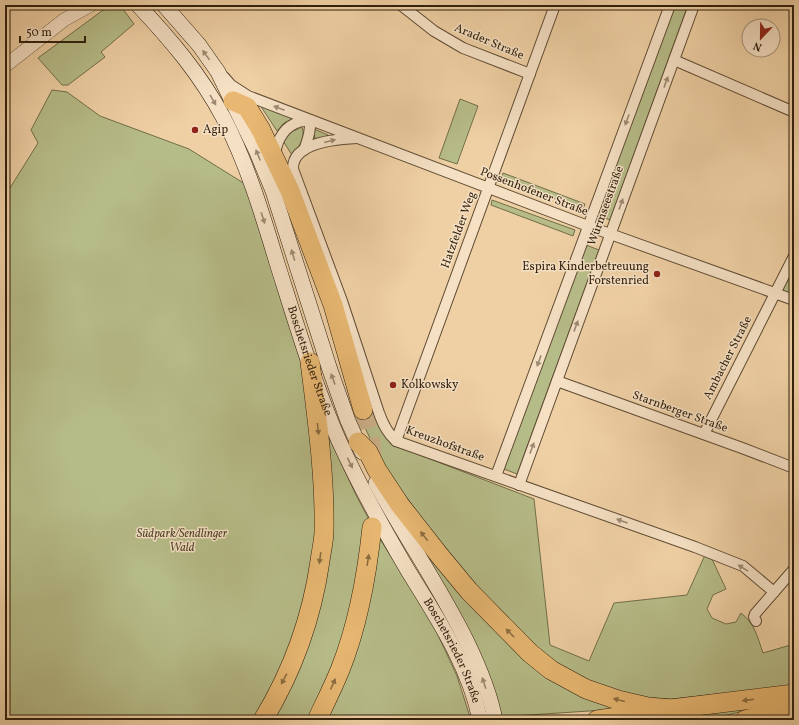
<svg xmlns="http://www.w3.org/2000/svg" width="799" height="725" font-family="Vollkorn,serif">
<rect width="100%" height="100%" fill="#efd0a4"/>
<filter id="stains"><feTurbulence type="fractalNoise" baseFrequency=".005" numOctaves="4"/><feColorMatrix values="0 0 0 0 .2 0 0 0 0 .09 0 0 0 0 .02 0 0 0 .5 -.17"/></filter>
<radialGradient id="worn" r=".72"><stop offset=".6" stop-color="#630" stop-opacity="0"/><stop offset="1" stop-color="#630" stop-opacity=".3"/></radialGradient>
<!-- green -->
<g fill="#b6bc88" stroke="#726e4a">
<polygon points="110,5 120,5 134,24 101,52 105,57 68,85 62,85 38,58"/>
<polygon points="674,5 688,5 610,220 597,215"/>
<polygon points="52,90 67,92 100,116 189,149 245,184 299,356 310,401 327,433 356,495 375,531 432,622 457,676 471,720 5,720 5,196 38,143 31,130"/>
<polygon points="460,99 478,106 457,164 439,158"/>
<polygon points="258,102 291,115 291,120 284,123 277,131"/>
<path d="M302 127C306 139 299 146 292 155L283 141 291 132Z"/>
<polygon points="314,129 328,135 315,142"/>
<polygon points="503,173 585,204 583,209 501,179"/>
<polygon points="492,200 575,230 573,236 491,205"/>
<polygon points="586,245 599,250 517,474 504,469"/>
<polygon points="794,265 794,295 781,290"/>
<path d="M377 414 391 444 534 499 550 645 589 661 614 603 687 595 705 555 711 557 726 589 713 595 707 609 712 618 726 624 736 622 741 613C755 624 757 636 763 653L794 644V686L672 699 635 697 609 690 551 662 476 586 450 556 392 478 375 449 360 417Z"/>
<polygon points="434,556 479,608 619,709 499,717 424,559"/>
<polygon points="751,709 708,720 624,720"/>
</g>
<g fill="none" stroke-linecap="round" stroke-linejoin="round">
<!-- motorway-tunnel -->
<polyline stroke="#c9ad86" stroke-width="19" stroke-dasharray="19 10" stroke-linecap="butt" points="363,410 371,445 373,466"/>
<!-- minor casing -->
<g stroke="#5f4b33" stroke-width="12">
<g id="minor">
<polyline points="401,5 434,31 463,48 530,74"/>
<polyline points="674,60 794,112"/>
<polyline points="224,77 231,85 248,96 588,226 794,300"/>
<path d="M357 138C337 139 292 142 293 169L342 301 379 413C383 424 387 433 396 441L695 547 743 566 774 592"/>
<path d="M304 150C308 140 311 131 310 120"/>
<path d="M276 157C274 145 283 129 294 124 298 121 305 121 310 120"/>
<polyline points="557,381 742,448 794,468"/>
<polyline points="704,434 794,256"/>
<polyline points="396,441 555,5"/>
<polyline points="496,476 670,5"/>
<polyline points="519,485 694,5"/>
<polyline points="756,621 754,617 755,614 794,569"/>
</g>
</g>
<!-- tertiary casing -->
<g stroke="#5f4b33" stroke-width="14">
<polyline id="tertiary" points="5,66 64,20 91,5"/>
</g>
<!-- secondary casing -->
<g stroke="#2f1f0d" stroke-width="16">
<g id="secondary">
<path id="s1" d="M138 5C171 40 200 74 223 117 247 163 262 213 277 263 296 323 314 384 339 441 359 485 383 528 407 569 436 616 469 665 480 720"/>
<polyline points="164,5 199,45 218,72 256,150 273,191 330,370 348,421 362,452"/>
<path d="M376 483C405 537 440 587 467 642 479 667 490 693 495 720"/>
</g>
</g>
<!-- motorway casing -->
<g stroke="#2f1f0d" stroke-width="20">
<g id="motorway">
<polyline points="233,101 247,107 261,130 290,191 333,305 363,410"/>
<polyline points="358,442 368,452 377,470 400,505 440,556 469,591 530,653 551,670 586,689 618,700 648,707 671,709"/>
<path d="M263 720C292 672 312 617 320 561 321 552 324 541 324 531 325 475 317 418 310 362"/>
<path d="M317 720C325 703 333 687 340 670 358 625 367 575 372 527"/>
<polyline points="597,720 671,709 794,694"/>
<polyline points="745,720 794,707"/>
</g>
</g>
<!-- minor -->
<use href="#minor" stroke="#f5e0c4" stroke-width="10"/>
<!-- tertiary -->
<use href="#tertiary" stroke="#f5e0c4" stroke-width="13"/>
<!-- secondary -->
<use href="#secondary" stroke="#f5e0c4" stroke-width="15"/>
<!-- motorway -->
<use href="#motorway" stroke="#e8b872" stroke-width="19"/>
</g>
<!-- one-way arrows -->
<defs><path id="oneway-solid" d="M-6-.8H1V-3.2L6.5 0L1 3.2V.8H-6Z"/></defs>
<g fill="#9c8972">
<use href="#oneway-solid" transform="translate(206 55) rotate(-126)"/>
<use href="#oneway-solid" transform="translate(666 82) rotate(-70)"/>
<use href="#oneway-solid" transform="translate(213 100) rotate(60)"/>
<use href="#oneway-solid" transform="translate(279 108) rotate(-159)"/>
<use href="#oneway-solid" transform="translate(627 120) rotate(110)"/>
<use href="#oneway-solid" transform="translate(330 141) rotate(-14)"/>
<use href="#oneway-solid" transform="translate(258 155) rotate(-112)"/>
<use href="#oneway-solid" transform="translate(621 204) rotate(-70)"/>
<use href="#oneway-solid" transform="translate(263 218) rotate(72)"/>
<use href="#oneway-solid" transform="translate(293 255) rotate(-107)"/>
<use href="#oneway-solid" transform="translate(576 326) rotate(-70)"/>
<use href="#oneway-solid" transform="translate(539 361) rotate(110)"/>
<use href="#oneway-solid" transform="translate(333 379) rotate(-110)"/>
<use href="#oneway-solid" transform="translate(532 448) rotate(-70)"/>
<use href="#oneway-solid" transform="translate(350 463) rotate(64)"/>
<use href="#oneway-solid" transform="translate(622 521) rotate(-160)"/>
<use href="#oneway-solid" transform="translate(743 568) rotate(-148)"/>
<use href="#oneway-solid" transform="translate(484 683) rotate(-108)"/>
</g>
<g fill="#8c6c40">
<use href="#oneway-solid" transform="translate(318 429) rotate(84)"/>
<use href="#oneway-solid" transform="translate(424 536) rotate(-128)"/>
<use href="#oneway-solid" transform="translate(320 558) rotate(98)"/>
<use href="#oneway-solid" transform="translate(368 560) rotate(-81)"/>
<use href="#oneway-solid" transform="translate(510 633) rotate(-135)"/>
<use href="#oneway-solid" transform="translate(284 679) rotate(118)"/>
<use href="#oneway-solid" transform="translate(333 684) rotate(-66)"/>
<use href="#oneway-solid" transform="translate(619 700) rotate(-165)"/>
<use href="#oneway-solid" transform="translate(748 700) rotate(173)"/>
</g>
<!-- markers -->
<g fill="#8f2418" stroke="#f5e0c4" stroke-width="1.5">
<circle cx="195" cy="130" r="4"/>
<circle cx="657" cy="274" r="4"/>
<circle cx="393" cy="385" r="4"/>
</g>
<g text-anchor="middle" dominant-baseline="central" stroke-width="3" stroke-linejoin="round" paint-order="stroke">
<!-- street labels -->
<g font-size="12" fill="#2f1f0d" stroke="#f5e0c4">
<text transform="translate(489 42) rotate(23)">Arader Straße</text>
<text transform="translate(534 192) rotate(21)">Possenhofener Straße</text>
<text transform="translate(606 206) rotate(-70)">Würmseestraße</text>
<text transform="translate(459 230) rotate(-70)">Hatzfelder Weg</text>
<text transform="translate(728 358) rotate(-63)">Ambacher Straße</text>
<text stroke="none"><textPath href="#s1" startOffset="400">Boschetsrieder Straße</textPath></text>
<text transform="translate(680 412) rotate(20)">Starnberger Straße</text>
<text transform="translate(445 444) rotate(20)">Kreuzhofstraße</text>
<text stroke="none"><textPath href="#s1" startOffset="724">Boschetsrieder Straße</textPath></text>
</g>
<!-- poi labels -->
<g font-size="12" fill="#2f1f0d" stroke="#f5e0c4" text-anchor="start">
<text x="203" y="130">Agip</text>
<text x="649" y="267" text-anchor="end">Espira Kinderbetreuung<tspan x="649" dy="14">Forstenried</tspan></text>
<text x="401" y="385">Kolkowsky</text>
</g>
<!-- park labels -->
<g font-size="12" font-style="italic" fill="#51462c" stroke="#f5e0c4">
<text x="182" y="534">Südpark/Sendlinger<tspan x="182" dy="14">Wald</tspan></text>
</g>
</g>
<!-- margin -->
<rect width="799" height="725" fill="none" stroke="#efd0a4" stroke-width="20"/>
<rect x="6" y="6" width="787" height="713" fill="none" stroke="#2f1f0d" stroke-width="2"/>
<rect x="10" y="10" width="779" height="705" fill="none" stroke="#2f1f0d"/>
<!-- north arrow -->
<g transform="translate(761 38) rotate(202)"><circle r="19" fill="#f5e0c4" stroke="#a6937b"/>
<path d="M0-3L7 15L0 10L-7 15Z" fill="#8f2418"/>
<text y="-6" font-size="11" font-weight="bold" text-anchor="middle" fill="#2f1f0d">N</text>
</g>
<!-- scale -->
<path d="M20 36v6h65v-6" fill="none" stroke="#2f1f0d" stroke-width="2"/>
<text x="26" y="36" font-size="12" fill="#2f1f0d" stroke="#f5e0c4" stroke-width="3" paint-order="stroke">50 m</text>
<rect width="100%" height="100%" filter="url(#stains)"/>
<rect width="100%" height="100%" fill="url(#worn)"/>
</svg>
